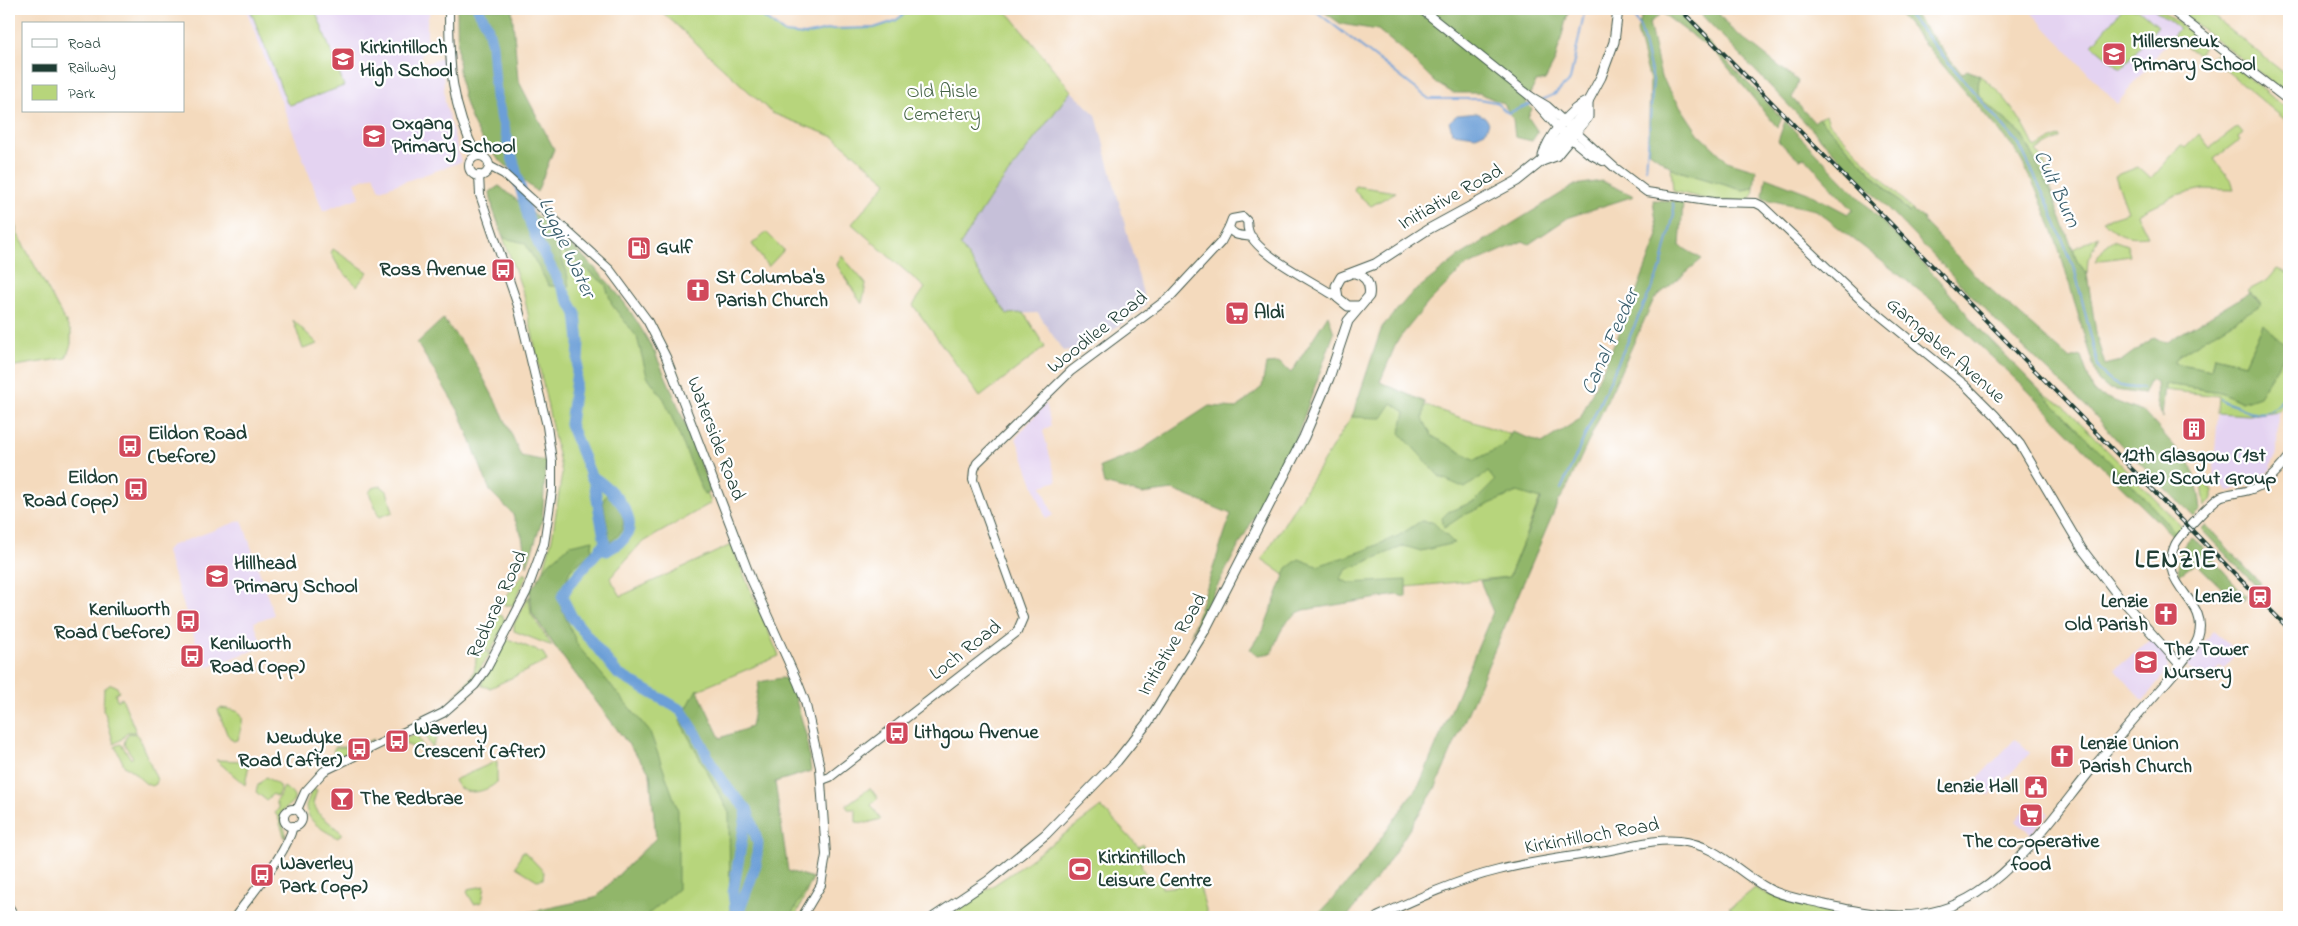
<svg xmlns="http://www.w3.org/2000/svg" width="2298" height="926" font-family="'Indie Flower',sans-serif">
<rect width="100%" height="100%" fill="#fff"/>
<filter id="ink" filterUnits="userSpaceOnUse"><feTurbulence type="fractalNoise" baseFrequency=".02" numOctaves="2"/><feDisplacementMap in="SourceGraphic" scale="10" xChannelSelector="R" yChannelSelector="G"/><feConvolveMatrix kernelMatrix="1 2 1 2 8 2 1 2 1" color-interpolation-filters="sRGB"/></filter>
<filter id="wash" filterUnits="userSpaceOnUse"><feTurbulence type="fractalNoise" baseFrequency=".0096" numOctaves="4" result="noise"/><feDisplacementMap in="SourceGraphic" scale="20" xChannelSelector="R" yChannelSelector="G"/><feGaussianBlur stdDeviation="1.12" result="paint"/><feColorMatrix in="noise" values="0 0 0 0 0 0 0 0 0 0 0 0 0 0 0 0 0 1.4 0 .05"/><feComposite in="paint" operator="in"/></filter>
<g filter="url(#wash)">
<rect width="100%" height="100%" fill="#f4dabd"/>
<!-- built -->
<g fill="#e4d3f1">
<polygon points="246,9 431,9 427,21 427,42 417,66 442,58 445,102 461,162 380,190 374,175 355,182 360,197 323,211"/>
<polygon points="2028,9 2154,9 2179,28 2117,104"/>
<polygon points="1046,403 1051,426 1043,431 1057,481 1042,486 1053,515 1046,519 1016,438"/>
<polygon points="2278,411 2277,451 2270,470 2248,484 2228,492 2213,476 2218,413 2249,415"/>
<polygon points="242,520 274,615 254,622 263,647 208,667 203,664 166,552 170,546"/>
<polygon points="2213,631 2238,652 2224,669 2220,666 2206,683 2189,667 2188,664"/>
<polygon points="2152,639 2167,659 2168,669 2143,701 2115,669"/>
<polygon points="2015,739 2030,753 1989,796 1975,781"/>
<polygon points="2032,801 2048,814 2031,834 2016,821"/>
</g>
<!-- industrial -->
<polygon fill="#c6c0d9" points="1071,91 1096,115 1146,305 1090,347 1063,351 1038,313 1007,314 960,245 994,192"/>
<!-- green -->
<g fill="#b7d57b" stroke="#6b8958">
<polygon points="250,9 315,9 344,86 290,105 287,103"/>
<polygon points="659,9 752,9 785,33 805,35 831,29 874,28 895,21 911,9 1001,9 1011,16 1071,91 994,192 960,245 1007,314 1024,313 1045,347 980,397 913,305 925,288 852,224 887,182 834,137 772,113"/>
<polygon points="2122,9 2138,9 2158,26 2121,69 2092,45"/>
<polygon points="2154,9 2160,9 2202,41 2203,49 2198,55 2173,36 2179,28"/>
<polygon points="2185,9 2204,9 2289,77 2289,95 2184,15"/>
<polygon points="2214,54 2221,55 2289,111 2289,123 2210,57"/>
<path d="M1979 75C2004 92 2023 121 2035 148L2060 136 2061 138 2036 151 2050 171 2051 192 2022 134 1988 105 1978 93Z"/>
<polygon points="1826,115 1829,123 1912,210 1910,213 1819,118"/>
<path d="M2238 127 2243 133 2238 137 2239 140 2214 159 2232 182 2234 190 2203 189 2176 195 2137 214 2148 236C2127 238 2118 236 2103 220L2128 212 2115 176 2138 167 2151 179 2181 145 2185 148 2199 134 2210 148Z"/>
<polygon points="9,138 13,138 12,202 17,233 71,332 71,344 66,358 9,367"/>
<polygon points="1671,166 1675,170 1742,190 1754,188 1753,196 1747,201 1714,201 1673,191"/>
<polygon points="499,186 556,232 596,270 627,307 655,352 711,503 640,544 610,578 621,596 731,545 779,656 698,690 755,891 813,878 795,917 515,917 595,898 656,838 650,773 556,648 532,613 552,539 562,473 524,295 493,209 490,192"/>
<polygon points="1355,186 1396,192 1371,206 1354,191"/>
<polygon points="766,232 784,250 768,267 752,244"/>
<polygon points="2099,236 2088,259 2087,274 2077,261 2073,249"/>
<polygon points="2113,240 2127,245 2130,256 2095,261 2107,244"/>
<polygon points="333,249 368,272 357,286 340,269 331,253"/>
<polygon points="841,255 866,284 862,304 837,265"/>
<polygon points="2277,269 2289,274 2289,302 2286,304 2289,309 2289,396 2278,411 2249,415 2218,413 2219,396 2164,390 2165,384 2221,392 2242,402 2263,324 2245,364 2215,356 2212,370 2174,363 2179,355 2262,303 2247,291 2268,280"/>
<polygon points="293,320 318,344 303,349"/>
<polygon points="1370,387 1559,451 1509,577 1314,596 1262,559"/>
<polygon points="2040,391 2064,406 2182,527 2176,533"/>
<polygon points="2201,476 2213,491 2213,498 2205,506"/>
<polygon points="381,486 387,491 393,512 379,517 369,493 372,488"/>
<polygon points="524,573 527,575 513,605 504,605 505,598"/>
<polygon points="529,596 531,614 552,646 514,631 514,624"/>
<polygon points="498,615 503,616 505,624 490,652 476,644 489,624"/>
<polygon points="508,639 543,653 547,661 490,688 482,686 482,682"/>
<path d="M476 647 490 654 471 682 452 698C472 678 477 676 476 647Z"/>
<polygon points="111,684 116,686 119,691 115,693 117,700 122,698 136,732 127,732 122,739 114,744 105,713 103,711 104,689"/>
<path d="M220 708C248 711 244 715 238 740L233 741 227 734 218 710Z"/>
<polygon points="433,722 439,733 432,748 424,733 426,726"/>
<path d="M129 733 137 734 157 780 156 784 152 786C141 784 136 770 125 767L115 746 121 744 131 759 133 757 124 744 126 737Z"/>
<polygon points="415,734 417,735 425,751 399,742"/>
<polygon points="374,739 339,757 333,752 335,747 354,747"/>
<polygon points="216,760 244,761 249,764 245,785"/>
<path d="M497 761V782C486 793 461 798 454 780Z"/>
<polygon points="266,777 281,787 277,797 273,794 266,800 256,792 258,785"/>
<path d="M284 787C305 802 288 801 281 814 280 824 288 830 285 839L278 817 275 813 279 808 276 802Z"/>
<polygon points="870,788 878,798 871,805 881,819 867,823 856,822 856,809 848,809 846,805"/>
<path d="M312 790H317L313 803 319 814 342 833 338 838C325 831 306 822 306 805Z"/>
<path d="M1101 807 1139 847 1143 844C1144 849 1142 850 1141 856 1139 869 1148 881 1161 883L1162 888 1199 884 1208 917H946L1012 873Z"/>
<polygon points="522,852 525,852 544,872 543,879 537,880 516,867"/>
<polygon points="485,886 482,902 474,904 467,892 468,889"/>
<polygon points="1755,888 1770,895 1858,917 1740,917 1729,907 1734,905"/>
</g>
<!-- forest -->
<g fill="#91b66b" stroke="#587a50">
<path d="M457 9H512L518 80 554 149 537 192C521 178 498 161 486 145 455 101 458 60 457 9Z"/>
<polygon points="1320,9 1569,9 1555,61 1545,80 1536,82 1526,102 1532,109 1528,117 1538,132 1532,141 1515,137 1513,119 1504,104 1479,93 1453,93 1436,83 1408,55 1378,30 1341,24"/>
<polygon points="1643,9 1676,9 1782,118 1777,127 1717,54 1662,13 1649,23 1661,77 1698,133 1727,161 1756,170 1754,188 1742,190 1675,170 1648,151 1650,81 1637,31 1643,13"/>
<polygon points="1696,9 1715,9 1730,28 1798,81 1792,98 1814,122 1819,118 1909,213 1912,210 1923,218 1925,223 1981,281 2070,359 2081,356 2094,393 2145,413 2191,465 2199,494 2201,510 2194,517 2122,446 2093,413 1999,324"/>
<path d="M1895 9H1910L1962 74 1967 70 1979 75 1978 93 1988 105 2022 134 2051 192 2077 261 2087 274 2097 339 2105 365 2121 361 2154 337 2165 343 2249 293 2262 304 2179 355 2174 363 2212 370 2215 356 2245 364 2263 324 2289 348 2259 396 2242 402 2221 392 2165 384 2162 418 2157 401 2156 382 2150 380 2143 394 2108 389 2098 380C2072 303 2058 220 2015 150Z"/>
<polygon points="1785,121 1937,278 1976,325 2144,497 2176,533 2174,537 2109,474 2027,390 1929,298 1816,210 1764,199 1763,195 1766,177 1808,193 1848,214 1853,210 1805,158 1799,159 1778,141"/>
<polygon points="1602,181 1634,196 1569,217 1529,244 1523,241 1464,267 1428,303 1397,341 1380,382 1425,402 1423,419 1432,436 1475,460 1503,446 1512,432 1542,443 1580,419 1628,314 1658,235 1653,200 1683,201 1680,246 1702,259 1654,299 1566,490 1558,502 1435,789 1385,867 1347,917 1316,917 1355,875 1420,783 1493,612 1480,581 1509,577 1541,499 1517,492 1462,516 1444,528 1442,518 1448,512 1475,501 1495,481 1488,472 1465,488 1440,477 1400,433 1405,412 1392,403 1382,418 1352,417 1382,327 1410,295 1458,257 1575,185"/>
<path d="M499 186C543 221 597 262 628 308 666 363 686 429 711 491L704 494 664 399 647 376 637 337 612 305 605 284 558 248 567 272 569 287 549 286 525 243 504 238 493 209 490 192Z"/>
<polygon points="1328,315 1334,333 1296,439 1191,635 1231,514 1173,490 1142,494 1104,484 1100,467 1138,452 1209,406 1237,408 1262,387 1266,364 1280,363 1291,373"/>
<polygon points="443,319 470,353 502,413 521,456 546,461 542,521 527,566 522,536 512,513 490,491 460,413 417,343"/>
<path d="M608 492C621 510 634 526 610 542L603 501Z"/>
<path d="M1421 521 1433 522 1454 543 1421 551 1404 546 1346 570 1340 579 1349 583 1406 580V597L1397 595 1304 610C1285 617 1278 635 1272 653L1258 655 1250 649 1264 628 1287 568 1299 559 1317 566 1363 551 1398 536Z"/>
<polygon points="2206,525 2260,583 2256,586 2201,529"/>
<path d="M2192 536 2246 596 2244 601 2228 594 2196 563 2179 575C2177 558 2179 549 2192 536Z"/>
<polygon points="593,540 591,553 570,570 559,602 578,646 650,732 678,810 678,889 645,917 507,917 595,898 656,838 650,773 556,648 532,613 530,591 549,563 570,545"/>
<polygon points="781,678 790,679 806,735 811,771 775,782 788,871 813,878 790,917 730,917 729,813 680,721 697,689 720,738 751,727 759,682"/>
</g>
<!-- water -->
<polygon fill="#6c9fd7" stroke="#466e86" points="1477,113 1485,117 1489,123 1485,132 1476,136 1453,133 1449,122 1457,115"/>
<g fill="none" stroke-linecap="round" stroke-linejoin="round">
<!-- stream -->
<g stroke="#6c9fd7" stroke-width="2">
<polyline points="752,9 785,33 805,35 831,29 874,28 895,21 911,9"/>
<polyline points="1313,9 1429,99 1479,99 1495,102 1508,113 1533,103"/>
<polyline points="1631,9 1641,30 1653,80 1646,169"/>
<path d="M1903 9 2020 146 2050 208 2075 271 2098 366C2109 386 2121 388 2142 388"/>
<polyline points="1542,100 1555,94 1570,80 1585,9"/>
<path d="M2221 399C2226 404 2232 404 2239 407 2263 419 2274 412 2289 391"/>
<polyline points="1561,489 1661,267 1674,214 1673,203"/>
</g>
<!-- river -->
<g stroke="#6c9fd7" stroke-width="11">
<polyline points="478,9 487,25 492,45 496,97 529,220 539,245 576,314 579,341 578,363 570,424 594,483 605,543 568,586 562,597 572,617 618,674 681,710 696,733 711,763 729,790 747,809 758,843 756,865 737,917"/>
<path d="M590 475C609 487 647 520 620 543 616 546 611 548 607 551L601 549"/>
<polyline points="736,916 733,893 747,809"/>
</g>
</g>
</g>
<g filter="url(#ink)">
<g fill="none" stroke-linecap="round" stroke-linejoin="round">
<!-- secondary casing -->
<g stroke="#3f5549" stroke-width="10">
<g id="secondary">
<path d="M449 9C449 63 451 107 477 156"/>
<polyline points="1421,9 1530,96 1559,129 1588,153 1603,161"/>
<polyline points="2170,9 2289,101"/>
<polyline points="1530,96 1547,106 1614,167 1647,192 1714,202 1756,203 1762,206 1860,299 1965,385 1995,415 2020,444 2082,549 2115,592 2180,665"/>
<circle cx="479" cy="166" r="10"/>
<polyline points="489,166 504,174 610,270 647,320 666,357 751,579 798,683 805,701 820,767 826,855 821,885 802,917"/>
<path d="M1252 237C1243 235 1233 237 1229 227L1232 219 1243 217 1247 221C1248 224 1247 226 1248 229 1252 253 1319 284 1338 298"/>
<polyline points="822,780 830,777 1017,632 1023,618 973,480 974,470 977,463 1071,371 1170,297 1221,242 1229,227"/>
<circle cx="293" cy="818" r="9"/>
<polyline points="297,810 305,792 324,771 443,713 475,685 486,670 526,593 544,544 552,491 552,461 547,426 518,306 480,195 479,175"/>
<polyline points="9,907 15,917"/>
<path d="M235 917C252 893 287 854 293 826"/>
<path d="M1377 917C1416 899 1457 880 1499 870 1534 861 1570 857 1605 851 1630 847 1654 838 1679 841 1719 845 1735 871 1769 889 1784 897 1806 900 1823 904 1879 916 1925 926 1977 893 2023 863 2057 812 2091 770 2119 736 2148 703 2177 670 2183 660 2194 650 2198 638 2211 599 2156 588 2175 545 2179 536 2214 499 2222 496 2230 493 2240 493 2249 490 2265 486 2279 470 2289 457"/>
</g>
</g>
<!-- primary casing -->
<g stroke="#3f5549" stroke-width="11">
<g id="primary">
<path d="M1543 156C1547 138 1571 108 1588 101"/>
<polyline points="1542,161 1580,116 1601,77 1614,42 1618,9"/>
<polyline points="1359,306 1348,306 1338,298 1336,286 1341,277 1375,264 1427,230 1517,181 1542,161 1556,156 1588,117 1588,101"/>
<path d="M934 917 988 881 1046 834 1117 761 1148 722 1205 630 1304 437 1329 378 1348 321 1369 296C1371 285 1366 276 1355 273"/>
</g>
</g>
<!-- secondary -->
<use href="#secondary" stroke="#fff" stroke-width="8"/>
<!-- primary -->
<use href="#primary" stroke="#fff" stroke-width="9"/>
<!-- rail casing -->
<g stroke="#1f3d34" stroke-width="4">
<polyline id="rail" points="1680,9 2289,629"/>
</g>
<!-- rail -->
<use href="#rail" stroke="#fff" stroke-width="2" stroke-dasharray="5.5" stroke-linecap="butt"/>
</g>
</g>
<!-- icons -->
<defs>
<g id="school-square" transform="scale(1.25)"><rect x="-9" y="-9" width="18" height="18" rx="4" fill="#d1495b" stroke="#fff"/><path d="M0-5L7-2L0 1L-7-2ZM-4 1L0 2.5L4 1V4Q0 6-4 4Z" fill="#fff"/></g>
<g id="fuel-square" transform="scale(1.25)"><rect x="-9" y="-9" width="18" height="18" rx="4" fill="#d1495b" stroke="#fff"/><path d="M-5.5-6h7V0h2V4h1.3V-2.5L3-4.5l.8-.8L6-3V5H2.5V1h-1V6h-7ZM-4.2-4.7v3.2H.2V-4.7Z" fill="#fff"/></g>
<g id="bus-square" transform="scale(1.25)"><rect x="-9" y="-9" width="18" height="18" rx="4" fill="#d1495b" stroke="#fff"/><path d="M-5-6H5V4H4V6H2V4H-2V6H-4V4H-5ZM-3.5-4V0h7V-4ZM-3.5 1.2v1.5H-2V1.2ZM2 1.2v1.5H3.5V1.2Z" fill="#fff"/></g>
<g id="church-square" transform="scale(1.25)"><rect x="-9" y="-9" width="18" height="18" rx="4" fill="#d1495b" stroke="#fff"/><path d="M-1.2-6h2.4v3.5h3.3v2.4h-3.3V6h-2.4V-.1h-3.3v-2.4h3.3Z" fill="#fff"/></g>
<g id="supermarket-square" transform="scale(1.25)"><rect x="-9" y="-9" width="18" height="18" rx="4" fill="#d1495b" stroke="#fff"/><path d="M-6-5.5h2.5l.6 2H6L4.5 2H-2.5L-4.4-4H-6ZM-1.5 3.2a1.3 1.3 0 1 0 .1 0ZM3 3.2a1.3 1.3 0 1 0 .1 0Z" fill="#fff"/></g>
<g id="building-square" transform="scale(1.25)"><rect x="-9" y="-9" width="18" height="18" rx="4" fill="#d1495b" stroke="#fff"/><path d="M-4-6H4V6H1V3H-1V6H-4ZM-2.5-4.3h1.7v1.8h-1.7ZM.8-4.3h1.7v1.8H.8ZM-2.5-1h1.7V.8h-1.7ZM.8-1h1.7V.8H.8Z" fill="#fff"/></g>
<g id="station-square" transform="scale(1.25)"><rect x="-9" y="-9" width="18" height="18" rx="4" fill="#d1495b" stroke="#fff"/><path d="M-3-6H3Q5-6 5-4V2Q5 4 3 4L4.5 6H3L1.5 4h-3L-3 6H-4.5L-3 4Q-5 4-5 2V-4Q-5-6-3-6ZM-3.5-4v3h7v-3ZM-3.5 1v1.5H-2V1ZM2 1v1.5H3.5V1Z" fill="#fff"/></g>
<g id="civic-square" transform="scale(1.25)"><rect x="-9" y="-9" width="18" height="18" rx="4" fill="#d1495b" stroke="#fff"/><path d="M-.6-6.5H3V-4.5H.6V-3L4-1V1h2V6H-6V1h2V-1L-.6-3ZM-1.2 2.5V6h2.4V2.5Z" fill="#fff"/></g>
<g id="bar-square" transform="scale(1.25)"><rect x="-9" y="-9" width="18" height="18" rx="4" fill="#d1495b" stroke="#fff"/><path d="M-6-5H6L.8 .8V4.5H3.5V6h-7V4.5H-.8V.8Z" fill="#fff"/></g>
<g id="stadium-square" transform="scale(1.25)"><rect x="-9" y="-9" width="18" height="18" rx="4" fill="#d1495b" stroke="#fff"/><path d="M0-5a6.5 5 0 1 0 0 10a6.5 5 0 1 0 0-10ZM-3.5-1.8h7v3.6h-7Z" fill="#fff"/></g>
</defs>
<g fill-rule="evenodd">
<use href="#school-square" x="2114" y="54"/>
<use href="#school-square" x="343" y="59"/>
<use href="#school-square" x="374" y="136"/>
<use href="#fuel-square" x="639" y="248"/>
<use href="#bus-square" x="503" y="270"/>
<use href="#church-square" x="698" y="290"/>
<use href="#supermarket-square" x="1237" y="313"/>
<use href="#building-square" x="2194" y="429"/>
<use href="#bus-square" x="130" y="446"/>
<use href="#bus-square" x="136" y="489"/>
<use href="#school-square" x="217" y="576"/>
<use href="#station-square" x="2260" y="597"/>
<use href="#church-square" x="2166" y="614"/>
<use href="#bus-square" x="188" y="621"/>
<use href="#bus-square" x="192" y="656"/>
<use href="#school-square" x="2146" y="662"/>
<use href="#bus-square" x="897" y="733"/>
<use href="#bus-square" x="397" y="741"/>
<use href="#bus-square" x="359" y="749"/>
<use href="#church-square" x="2062" y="756"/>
<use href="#civic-square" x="2036" y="787"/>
<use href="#bar-square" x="342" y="799"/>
<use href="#supermarket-square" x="2031" y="815"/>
<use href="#stadium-square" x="1080" y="869"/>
<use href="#bus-square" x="262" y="875"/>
</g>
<g text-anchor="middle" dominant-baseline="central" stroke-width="4.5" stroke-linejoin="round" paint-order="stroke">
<!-- poi labels -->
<g font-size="20" font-weight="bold" fill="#1f3d34" stroke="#fff" text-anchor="start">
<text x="2132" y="42">Millersneuk<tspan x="2132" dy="23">Primary School</tspan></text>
<text x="360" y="48">Kirkintilloch<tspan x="360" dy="23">High School</tspan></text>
<text x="392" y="124">Oxgang<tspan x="392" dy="23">Primary School</tspan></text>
<text x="656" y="248">Gulf</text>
<text x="486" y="270" text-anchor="end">Ross Avenue</text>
<text x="716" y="278">St Columba's<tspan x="716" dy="23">Parish Church</tspan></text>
<text x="1254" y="313">Aldi</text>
<text x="148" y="434">Eildon Road<tspan x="148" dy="23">(before)</tspan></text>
<text x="2194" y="456" text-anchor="middle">12th Glasgow (1st<tspan x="2194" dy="23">Lenzie) Scout Group</tspan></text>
<text x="118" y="478" text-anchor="end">Eildon<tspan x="118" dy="23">Road (opp)</tspan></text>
<text x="234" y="564">Hillhead<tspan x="234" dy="23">Primary School</tspan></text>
<text x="2242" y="597" text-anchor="end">Lenzie</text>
<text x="2148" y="602" text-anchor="end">Lenzie<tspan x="2148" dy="23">Old Parish</tspan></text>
<text x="170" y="610" text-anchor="end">Kenilworth<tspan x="170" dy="23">Road (before)</tspan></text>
<text x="210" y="644">Kenilworth<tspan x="210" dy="23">Road (opp)</tspan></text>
<text x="2164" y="650">The Tower<tspan x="2164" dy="23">Nursery</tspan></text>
<text x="414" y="729">Waverley<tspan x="414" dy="23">Crescent (after)</tspan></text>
<text x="914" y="733">Lithgow Avenue</text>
<text x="342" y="738" text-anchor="end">Newdyke<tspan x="342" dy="23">Road (after)</tspan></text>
<text x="2080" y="744">Lenzie Union<tspan x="2080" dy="23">Parish Church</tspan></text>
<text x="2018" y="787" text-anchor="end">Lenzie Hall</text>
<text x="360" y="799">The Redbrae</text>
<text x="2031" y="842" text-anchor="middle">The co-operative<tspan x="2031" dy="23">food</tspan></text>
<text x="1098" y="858">Kirkintilloch<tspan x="1098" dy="23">Leisure Centre</tspan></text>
<text x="280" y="864">Waverley<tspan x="280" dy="23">Park (opp)</tspan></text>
</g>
<!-- park labels -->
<g font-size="20" fill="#456346" stroke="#fff">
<text x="942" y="92">Old Aisle<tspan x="942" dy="23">Cemetery</tspan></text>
</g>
<!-- street labels -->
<g font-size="20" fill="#1f3d34" stroke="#fff">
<text transform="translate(1451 198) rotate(-29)">Initiative Road</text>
<text transform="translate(1098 333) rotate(-38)">Woodilee Road</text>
<text transform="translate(1945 351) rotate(41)">Garngaber Avenue</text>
<text transform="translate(715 439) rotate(69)">Waterside Road</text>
<text transform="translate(498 605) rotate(-65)">Redbrae Road</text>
<text transform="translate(1173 645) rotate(-59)">Initiative Road</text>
<text transform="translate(966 651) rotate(-38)">Loch Road</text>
<text transform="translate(1592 837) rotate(-10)">Kirkintilloch Road</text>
</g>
<!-- water labels -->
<g font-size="21" font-style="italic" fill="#3a5f6d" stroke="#fff">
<text transform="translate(2056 189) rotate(65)">Cult Burn</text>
<text transform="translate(566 248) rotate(65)">Luggie Water</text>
<text transform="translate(1611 342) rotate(-66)">Canal Feeder</text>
</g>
<!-- district labels -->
<g font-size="25" font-weight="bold" letter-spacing="1" fill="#1f3d34" stroke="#fff">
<text x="2176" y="561">LENZIE</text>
</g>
</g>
<!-- margin -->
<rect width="2298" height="926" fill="none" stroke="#fff" stroke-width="30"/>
<!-- legend -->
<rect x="22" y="22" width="162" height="90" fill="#ffffff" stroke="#a5b1ae"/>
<rect x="32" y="39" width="25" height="8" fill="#ffffff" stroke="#a5b1ae"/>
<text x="68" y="48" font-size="15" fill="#1f3d34">Road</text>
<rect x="32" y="64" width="25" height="8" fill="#1f3d34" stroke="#a5b1ae"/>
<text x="68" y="72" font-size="15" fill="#1f3d34">Railway</text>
<rect x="32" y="85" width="25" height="15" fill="#b7d57b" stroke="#a5b1ae"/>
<text x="68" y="98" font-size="15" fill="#1f3d34">Park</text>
</svg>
